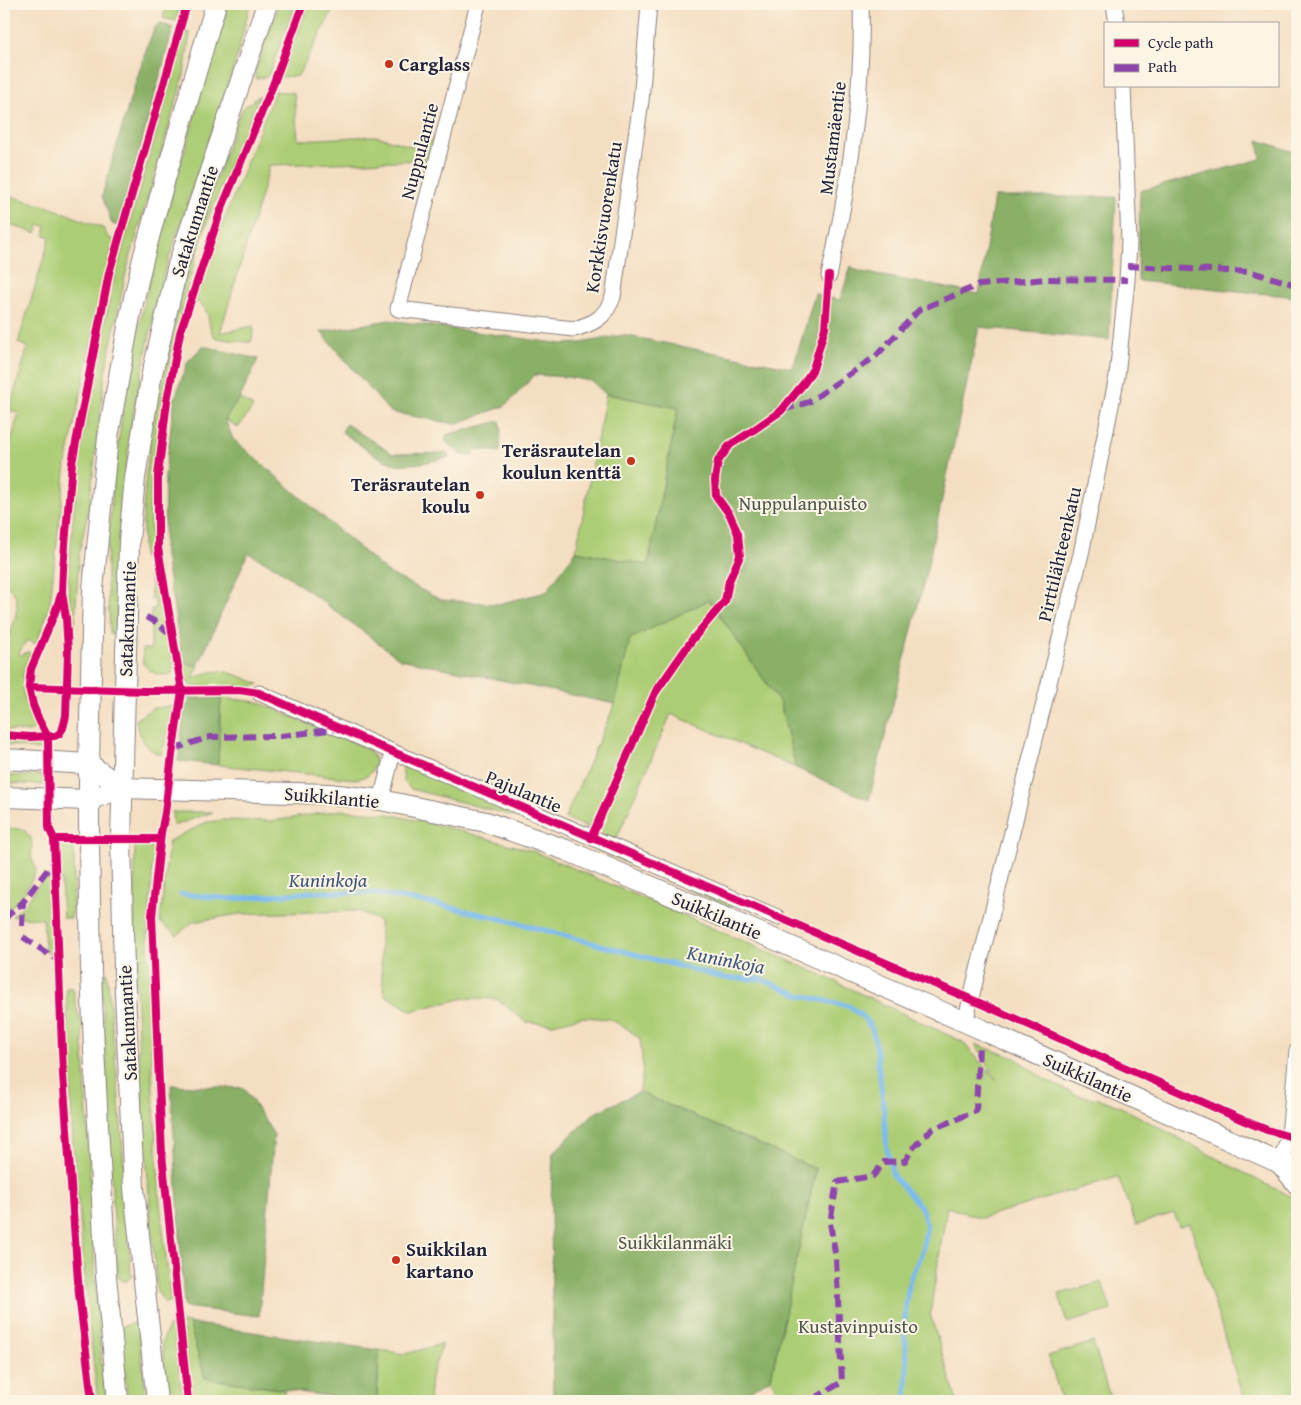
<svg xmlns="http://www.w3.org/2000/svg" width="1301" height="1405" font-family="'Gentium Book Plus',serif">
<rect width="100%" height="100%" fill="#fcf5e5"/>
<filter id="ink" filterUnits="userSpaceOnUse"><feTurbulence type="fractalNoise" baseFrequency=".02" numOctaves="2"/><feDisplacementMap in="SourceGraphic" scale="10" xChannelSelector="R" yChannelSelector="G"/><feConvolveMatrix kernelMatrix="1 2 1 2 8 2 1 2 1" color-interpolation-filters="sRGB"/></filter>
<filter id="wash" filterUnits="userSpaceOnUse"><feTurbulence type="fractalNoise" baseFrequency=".0096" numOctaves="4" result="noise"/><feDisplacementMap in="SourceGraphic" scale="20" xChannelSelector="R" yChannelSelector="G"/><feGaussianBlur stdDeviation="1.12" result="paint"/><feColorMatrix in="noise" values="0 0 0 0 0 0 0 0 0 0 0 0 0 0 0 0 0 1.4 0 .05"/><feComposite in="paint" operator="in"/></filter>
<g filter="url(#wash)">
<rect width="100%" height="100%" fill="#f4dec1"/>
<!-- green -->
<g fill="#accd75" stroke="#677858">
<polygon points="167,4 181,4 176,21 163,18"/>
<path d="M228 4H250L237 57 165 270 152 324 132 420 122 499 120 525 116 634H110C109 608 106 583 107 558 108 534 111 510 113 486 130 319 181 163 228 4Z"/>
<polygon points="279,4 296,4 268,76 256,79 255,72"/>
<polygon points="309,4 336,4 298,76 279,77"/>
<polygon points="185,32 190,33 184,75 126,272 105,373 89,507 79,554 75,622 71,623 68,580 77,472 93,380 114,278"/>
<path d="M275 91 294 93 298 140 376 136 414 147 434 140 428 160 270 165 220 333 253 326 254 330 251 342H246L216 338C204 326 215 310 195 301L204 271Z"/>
<polygon points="260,95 208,219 189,281 172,351 163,396 152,474 149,512 152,544 143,559 143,512 146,473 157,396 166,350 185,278 202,219 238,117 244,107"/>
<path d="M4 194 52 208 103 228 108 237 115 241 106 273 66 464 49 610 36 644 27 640 20 651 19 654 21 655 26 652 31 653C21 673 20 687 28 708 31 715 34 720 35 728L30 732 4 730V652C8 631 31 600 4 583V502L10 480 4 478V465L19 413 9 410 28 347 18 343 50 237 44 235 46 226 39 225 36 233 4 223Z"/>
<polygon points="606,394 678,408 648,565 576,551"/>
<polygon points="240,398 253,407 238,428 225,419"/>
<path d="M158 568 174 668 172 673C163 678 147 673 143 662 142 658 143 652 143 649H151V609H155V599H151L150 569Z"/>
<polygon points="709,600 780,703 796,768 671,714 616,840 565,818 615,704 629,639"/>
<path d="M183 662 198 666 193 679C219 664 234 674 259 684L252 687 192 686 188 683Z"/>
<path d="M221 698 258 702 367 748C382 762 374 777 355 779L218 765Z"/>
<path d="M173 706 170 725 161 755C143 748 140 737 136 719L153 708Z"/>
<polygon points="4,739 40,744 44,746 44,749 40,750 4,744"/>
<polygon points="413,766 734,903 732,908 562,835 510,815 411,789 404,782 402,767"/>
<polygon points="43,775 43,785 4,783 4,776"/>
<path d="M341 810 389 814 453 829 533 851 815 972 963 1042 997 1081 975 1044 1015 1058 1047 1081 1077 1095 1103 1100 1121 1107 1261 1182 1297 1199V1401H1244L1190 1224 1179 1227 1174 1213 1136 1225 1118 1177 981 1218 947 1207 930 1314 957 1401H780L771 1378 816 1169 639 1092C645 1074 642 1057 640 1039L628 1029 610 1019 582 1017 553 1024 526 1022 497 999 465 998 411 1011 385 995 382 978 379 921 359 911 239 914 193 922 177 935 160 922 169 841 207 822 223 820 273 821Z"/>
<polygon points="172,812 213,812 176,825 173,825"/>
<path d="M4 827 24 830 31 838 32 848 31 856 36 870C26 892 23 898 4 912Z"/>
<polygon points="74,844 74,888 71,918 63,918 59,847"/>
<polygon points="135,844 154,847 148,935 152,1074 160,1203 171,1301 165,1303 157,1291 140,1082 134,934"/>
<polygon points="50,875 53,951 50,954 45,950 43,919 12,916 25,904 44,877"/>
<polygon points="101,973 107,973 118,1088 126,1190 131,1276 130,1278 127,1281 123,1281 118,1277 112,1190"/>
<polygon points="66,988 73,988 76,1006 82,1025 84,1057 94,1254 102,1371 106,1401 98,1401 90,1333 73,1145"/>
<polygon points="1102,1282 1111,1310 1067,1323 1059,1294"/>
<polygon points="182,1322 189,1323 205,1378 284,1390 284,1401 192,1401"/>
<polygon points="132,1323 138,1325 147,1401 128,1401 120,1331 122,1327"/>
<polygon points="168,1327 173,1327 183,1401 169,1401 162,1342"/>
<polygon points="1093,1342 1111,1401 1062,1401 1048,1356"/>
<polygon points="442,1344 431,1377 429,1401 377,1401 379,1350 405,1354"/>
</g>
<!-- forest -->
<g fill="#89b066" stroke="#566950">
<polygon points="159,23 173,28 119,226 112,224 102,196 130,100 147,47 154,29"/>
<polygon points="1258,140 1297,153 1297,297 1138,281 1140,191 1261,159"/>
<polygon points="994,197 1116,197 1109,340 979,327 927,569 869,800 796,768 780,703 709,600 630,639 615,704 400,659 277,568 248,553 198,666 183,662 164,550 165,476 174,401 188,361 203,346 258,359 240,398 225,419 233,439 387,572 441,600 498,604 546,592 576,551 648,565 678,408 606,394 591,381 567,377 535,375 505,406 455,424 390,412 321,332 389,320 563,344 581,343 623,335 793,368 815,294 840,300 851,266 856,270 862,272 979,294"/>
<polygon points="500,421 501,429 500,452 474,449 473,456 462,455 446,442 446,435"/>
<path d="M346 424 393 454 446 453 450 457C432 461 414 466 396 464 381 462 355 441 342 432Z"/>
<polygon points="186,698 221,698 218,765 178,761"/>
<polygon points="171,1085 244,1088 274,1135 259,1316 184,1307"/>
<polygon points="639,1092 816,1169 771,1378 733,1401 553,1401 551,1202 553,1153 593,1114"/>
<polygon points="189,1323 379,1350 377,1401 361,1401 205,1378"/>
</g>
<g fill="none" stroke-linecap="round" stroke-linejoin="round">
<!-- stream -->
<polyline stroke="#79baee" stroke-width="5" points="181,894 232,899 312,892 373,893 440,905 502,919 724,978 761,979 799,995 849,1006 863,1017 872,1029 876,1045 883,1102 887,1150 893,1176 921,1207 927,1226 922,1252 910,1279 906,1304 904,1329 907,1362 906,1401"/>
</g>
</g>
<g filter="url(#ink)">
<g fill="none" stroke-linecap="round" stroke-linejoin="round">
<!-- minor casing -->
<g stroke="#8b807e" stroke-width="17">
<g id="minor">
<path d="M478 4 398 309 574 329C595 323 605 318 613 297L641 101 649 4"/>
<polyline points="1114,4 1117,24"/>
<path d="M829 276C848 187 864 96 861 4"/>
<polyline points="259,693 393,752 777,917"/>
<polyline points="381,800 393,752"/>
<polyline points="965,1022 1081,554 1117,376 1127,280 1129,242 1123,86"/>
<polyline points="1280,1163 1289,1136 1297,1051"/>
</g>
</g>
<!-- secondary casing -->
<g stroke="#8b807e" stroke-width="22">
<g id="secondary">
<polyline points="4,759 89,764"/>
<polyline points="89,764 122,788"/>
<polyline points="4,797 89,800 122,788 329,794 381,800 486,822 566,850 769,937 965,1022 1280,1163 1297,1165"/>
<polyline points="1280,1163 1297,1184"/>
<polyline points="118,1401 106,1276 94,1049 91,971 89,839 89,764 93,589 108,437 130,316 143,259 164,182 216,4"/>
<polyline points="157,1401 134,1189 124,971 121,839 129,541 135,478 151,378 178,265 267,4"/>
</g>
</g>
<!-- minor -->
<use href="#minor" stroke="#fff" stroke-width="15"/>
<!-- secondary -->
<use href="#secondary" stroke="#fff" stroke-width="20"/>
<!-- quiet -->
<g stroke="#8e44ad" stroke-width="6" stroke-dasharray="12 6" stroke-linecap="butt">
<polyline points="1127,266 1251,272 1297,285"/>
<polyline points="783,410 809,402 876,356 919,310 979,285 1046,279 1127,280"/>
<polyline points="146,617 156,622 173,636"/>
<polyline points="173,749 210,737 281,736 338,729"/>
<polyline points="4,919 23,902 54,861"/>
<polyline points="22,926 23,902"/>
<polyline points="23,937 59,961"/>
<polyline points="817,1401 817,1397 842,1382 836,1258 830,1223 837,1182 873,1176 884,1162 905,1161 913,1148 932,1129 976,1111 979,1045"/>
</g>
<!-- cycleway casing -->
<g stroke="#fcf5e5" stroke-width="11">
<g id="cycleway">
<polyline points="62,592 54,615 31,669 29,687 33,705 39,720 48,737 49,828 54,839 63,1075 79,1294 92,1401"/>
<polyline points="29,687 145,691 239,690 259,693 393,752 991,1008 1245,1121 1267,1130 1297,1139"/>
<polyline points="4,735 30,737 55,736 59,734 63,728 66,716 68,651 66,618 62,592 63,568 72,463 109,273 187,4"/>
<polyline points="591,838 655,693 692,640 725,601 729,581 740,556 738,534 730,515 716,496 715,480 718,461 730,445 752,431 781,411 804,383 813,369 825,328 829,276"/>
<polyline points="54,839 160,839"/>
<polyline points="188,1401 162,1154 152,916 161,833 165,813 172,755 182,691 158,548 158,475 167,401 180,333 221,210 273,85 303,4"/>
</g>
</g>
<!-- cycleway -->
<use href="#cycleway" stroke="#d6006c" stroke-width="8"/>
</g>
</g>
<!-- markers -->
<g fill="#c8321e" stroke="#fcf5e5" stroke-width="2">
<circle cx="389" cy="64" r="5"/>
<circle cx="631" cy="461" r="5"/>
<circle cx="480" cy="495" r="5"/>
<circle cx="396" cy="1260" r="5"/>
</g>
<g text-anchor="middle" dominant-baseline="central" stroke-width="4" stroke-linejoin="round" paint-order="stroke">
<!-- poi labels -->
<g font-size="19" font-weight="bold" fill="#22223b" stroke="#fcf5e5" text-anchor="start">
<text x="399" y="64">Carglass</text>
<text x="621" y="450" text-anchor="end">Teräsrautelan<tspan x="621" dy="22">koulun kenttä</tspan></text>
<text x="470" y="484" text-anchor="end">Teräsrautelan<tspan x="470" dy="22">koulu</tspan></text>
<text x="406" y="1249">Suikkilan<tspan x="406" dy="22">kartano</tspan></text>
</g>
<!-- street labels -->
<g font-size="19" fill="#22223b" stroke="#fcf5e5">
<text transform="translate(832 138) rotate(-83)">Mustamäentie</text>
<text transform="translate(419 151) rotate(-75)">Nuppulantie</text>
<text transform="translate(603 217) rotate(-81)">Korkkisvuorenkatu</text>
<text transform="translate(194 221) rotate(-72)">Satakunnantie</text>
<text transform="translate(1059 554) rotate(-77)">Pirttilähteenkatu</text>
<text transform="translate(127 619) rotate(-88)">Satakunnantie</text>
<text transform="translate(524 791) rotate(23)">Pajulantie</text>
<text transform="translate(332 797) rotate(5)">Suikkilantie</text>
<text transform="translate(717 915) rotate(23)">Suikkilantie</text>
<text transform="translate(127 1023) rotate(-93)">Satakunnantie</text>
<text transform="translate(1088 1077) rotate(24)">Suikkilantie</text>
</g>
<!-- park labels -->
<g font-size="19" fill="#4b554c" stroke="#fcf5e5">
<text x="803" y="503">Nuppulanpuisto</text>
<text x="675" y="1242">Suikkilanmäki</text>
<text x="858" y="1326">Kustavinpuisto</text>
</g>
<!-- water labels -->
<g font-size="20" font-style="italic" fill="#40577a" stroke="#fcf5e5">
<text x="328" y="879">Kuninkoja</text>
<text transform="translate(726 959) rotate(11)">Kuninkoja</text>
</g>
</g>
<!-- margin -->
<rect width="1301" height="1405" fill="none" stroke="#fcf5e5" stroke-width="20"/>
<!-- legend -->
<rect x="1104" y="22" width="175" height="65" fill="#fcf5e5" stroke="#a5a1a1"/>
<rect x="1114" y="39" width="25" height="8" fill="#d6006c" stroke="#a5a1a1"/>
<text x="1148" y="48" font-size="15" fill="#22223b">Cycle path</text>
<rect x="1114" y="64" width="25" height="8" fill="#8e44ad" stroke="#a5a1a1"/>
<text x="1148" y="72" font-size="15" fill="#22223b">Path</text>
</svg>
